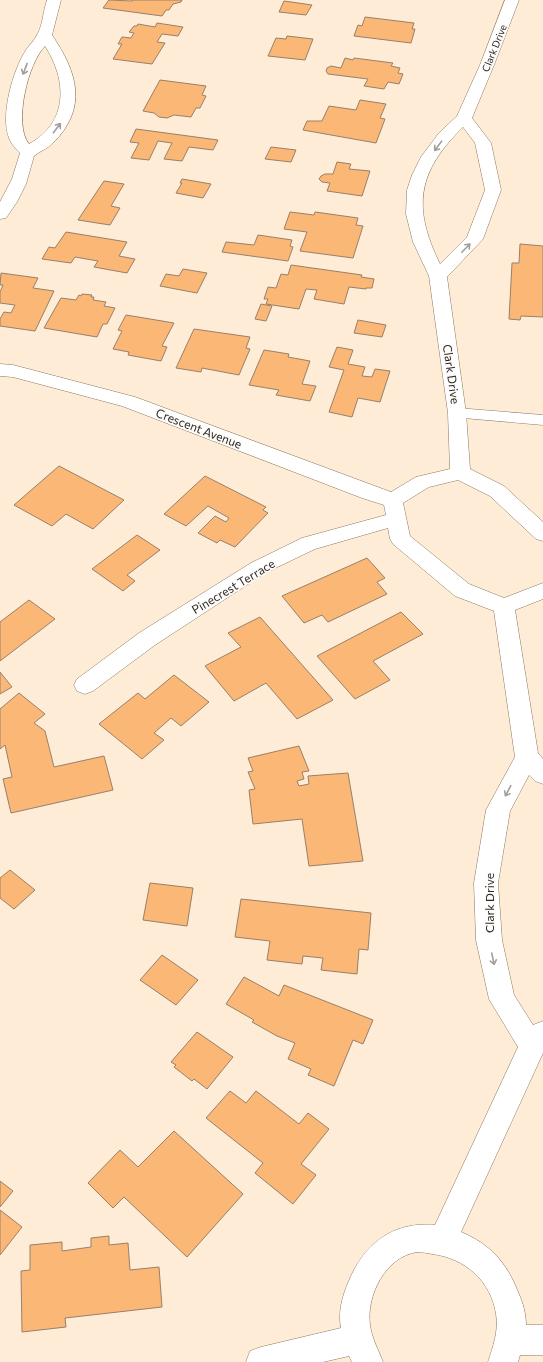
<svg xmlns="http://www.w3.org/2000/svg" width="543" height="1362" font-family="Commissioner,sans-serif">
<rect width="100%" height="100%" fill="#feecd6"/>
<!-- building -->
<g fill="#fbb776" stroke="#98806a">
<polygon points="109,0 132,1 132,0 182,0 181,2 173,4 169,10 166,10 162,16 103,8"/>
<polygon points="284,1 312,5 306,15 279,12"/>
<polygon points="365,17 414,23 412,29 415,29 411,43 354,36 358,25 362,26"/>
<polygon points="157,23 183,27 178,36 162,34 157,42 165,43 152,64 113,59 122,44 118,44 122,37 131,38 134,33 129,32 134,26 137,26 138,24 155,27"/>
<polygon points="287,36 313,39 305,60 268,56 276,38 286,39"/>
<polygon points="345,58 353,60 354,58 393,63 391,66 400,68 398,73 403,74 399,84 388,82 384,89 364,86 368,79 328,74 326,71 327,68 331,66 341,68"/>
<polygon points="160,80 206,86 202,95 206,96 200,108 196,108 191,117 174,115 167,118 159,117 154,113 143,111"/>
<polygon points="360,100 386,104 380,118 385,119 376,143 303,130 307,121 322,121 329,106 356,110"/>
<polygon points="136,129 218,140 213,150 189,147 182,161 164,159 172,143 158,141 149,160 131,158 139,143 130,142"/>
<polygon points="271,147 296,150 291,162 265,159"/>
<polygon points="337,162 351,164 349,169 370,171 362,196 327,191 330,183 322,182 319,179 321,176 325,174 333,174"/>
<polygon points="182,179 211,184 203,198 176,193 182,183 180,183"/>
<polygon points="104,181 124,184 111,206 120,208 110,225 78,220"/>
<polygon points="290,212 314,215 315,212 358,218 356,225 363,226 353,258 300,251 307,232 284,229"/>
<polygon points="66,232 127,242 119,256 135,259 127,273 94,267 98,261 75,257 71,263 42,259 49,247 55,248"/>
<polygon points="258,235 292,240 290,246 293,247 288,261 222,252 226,242 254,245"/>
<polygon points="520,244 543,246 543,317 521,316 520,320 509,319 512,263 519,263"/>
<polygon points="291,265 362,275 361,277 374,279 372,288 366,288 366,289 349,287 344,304 314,299 317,290 306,289 299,309 266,304 268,299 264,299 268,287 276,288 281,274 288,275"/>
<polygon points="183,269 207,273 197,293 160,286 166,274 179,276"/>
<polygon points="1,273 38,278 33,288 54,291 35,331 0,326 0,319 4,312 11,313 15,305 0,303 0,292 3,285 0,285"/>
<polygon points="82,294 92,295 91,297 94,297 93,300 106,302 104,306 115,308 107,324 103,324 97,337 44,328 61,298 76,300 79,295 81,296"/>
<polygon points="261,304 272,306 266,321 255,319"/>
<polygon points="126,315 174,323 162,346 167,347 161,361 128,355 129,352 113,349 122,331 118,330"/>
<polygon points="358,320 386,325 382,337 354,333"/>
<polygon points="194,329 250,337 246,348 250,349 239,375 202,368 201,372 176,368"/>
<polygon points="337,347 353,350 348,364 365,367 362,376 372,377 375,369 390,371 380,402 358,398 352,417 329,412 344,370 329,367"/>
<polygon points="264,350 289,354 288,357 310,361 302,384 316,386 310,401 276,395 279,390 249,385"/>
<polygon points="59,466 124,500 93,529 66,514 52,526 14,505"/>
<polygon points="205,476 266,507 263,510 268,513 235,547 220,540 217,543 198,533 215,516 226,522 229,518 208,506 186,526 164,514"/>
<polygon points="137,535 160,550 127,575 135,581 123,591 92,569"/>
<polygon points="367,558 385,578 377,582 387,594 328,622 322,615 304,623 282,596"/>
<polygon points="29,600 55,619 0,661 0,622"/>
<polygon points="401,612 423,634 373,661 390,680 355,699 317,656"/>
<polygon points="260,617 333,700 297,719 266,683 234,701 205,666 241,647 228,633"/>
<polygon points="0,672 12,687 0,694"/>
<polygon points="174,675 209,702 181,726 171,718 154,733 164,740 142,759 99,724 138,693 145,699"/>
<polygon points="19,693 45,714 34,723 45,731 54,767 104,756 113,790 11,813 3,779 12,777 5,745 0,749 0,709"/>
<polygon points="299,746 309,771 302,772 304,779 297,781 299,786 309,784 308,776 348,773 363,861 309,866 302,819 253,824 249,790 255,789 248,772 253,771 248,758"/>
<polygon points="10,870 35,890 14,909 0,898 0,878"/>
<polygon points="150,883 193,888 187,926 143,920"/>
<polygon points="241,899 371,913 368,950 359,949 357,974 321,970 323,958 303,956 302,964 267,960 270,941 235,937"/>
<polygon points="162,955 198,980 176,1005 140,980"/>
<polygon points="244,977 279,996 284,985 373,1020 363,1044 353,1040 334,1086 308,1075 311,1069 288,1059 295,1043 277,1036 252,1022 254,1020 226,1004"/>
<polygon points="197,1032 233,1057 207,1089 194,1079 192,1081 174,1067 176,1065 171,1062"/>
<polygon points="230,1091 246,1103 256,1091 299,1124 308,1113 329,1129 301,1164 316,1175 293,1204 255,1173 263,1163 206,1118"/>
<polygon points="174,1131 243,1194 187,1257 124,1197 113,1208 88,1183 120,1150 138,1167"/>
<polygon points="0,1181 13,1191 0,1207"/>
<polygon points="0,1210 22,1227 0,1255"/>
<polygon points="109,1236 109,1245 128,1243 130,1270 159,1267 162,1307 65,1318 66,1327 22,1332 21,1271 30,1270 30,1245 62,1242 62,1251 91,1247 91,1238"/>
</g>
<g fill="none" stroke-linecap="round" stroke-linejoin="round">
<!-- service casing -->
<g stroke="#8c785f" stroke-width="1">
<polygon id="service" points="457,408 543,415 543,425 452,417 449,413 452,409"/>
</g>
<!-- minor casing -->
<g stroke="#8c785f" stroke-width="1">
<g id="minor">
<path d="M47 0H61L52 35C77 72 89 108 52 144 47 149 40 151 34 156L26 184 17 202 6 218 0 219V202L12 179 20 153C16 149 11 144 9 138 0 115 13 70 26 50 29 45 34 41 37 35 43 25 43 11 47 0ZM45 46C67 80 69 122 29 144 13 124 28 63 45 46Z"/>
<path d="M505 0H519L494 65 472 118 491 143 501 190 483 239 447 277 466 413 470 469 504 486 543 522V541L536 539 490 496 458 480 429 487 403 503 410 536 469 584 504 598 543 583V599L515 610 538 753 543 759V784L535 781 529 775 510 811 498 883 502 940 514 995 533 1025 543 1021V1053L461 1232C490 1244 507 1263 518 1292 523 1303 526 1314 526 1325H543V1355H520L518 1362H488C493 1347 499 1330 496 1314 491 1281 465 1258 432 1254 427 1253 422 1252 417 1252 385 1257 366 1296 370 1325 372 1339 378 1349 383 1362H352L349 1356 323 1362H246L250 1351 261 1347 341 1328C338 1313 342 1297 348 1283 363 1245 392 1221 435 1225L518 1047 489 999 476 940 474 883 486 810 515 757 494 611 455 596 393 544 390 539 388 528 315 549 265 573 155 645 93 691 85 694 77 691 74 685 77 679 139 633 251 563 302 538 386 515 384 505 362 498 122 406 13 377 0 376V364L13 365 135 397 391 492 416 477 450 469 448 413 429 276 413 242 406 214 407 190 412 175 421 157 439 133 457 116 480 65ZM463 127 475 143 485 190 467 237 440 264C412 207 417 172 463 127Z"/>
</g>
</g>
<!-- service -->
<use href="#service" fill="#fff" fill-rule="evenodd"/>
<!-- minor -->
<use href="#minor" fill="#fff" fill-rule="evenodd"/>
</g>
<!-- one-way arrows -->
<defs><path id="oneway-shaft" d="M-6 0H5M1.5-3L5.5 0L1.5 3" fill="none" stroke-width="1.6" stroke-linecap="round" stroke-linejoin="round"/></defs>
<g stroke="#a29f9a">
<use href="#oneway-shaft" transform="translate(25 69) rotate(111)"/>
<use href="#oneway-shaft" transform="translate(57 128) rotate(-53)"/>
<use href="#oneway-shaft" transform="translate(438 146) rotate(127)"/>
<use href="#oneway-shaft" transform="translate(466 248) rotate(-45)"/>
<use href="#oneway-shaft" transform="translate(508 791) rotate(118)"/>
<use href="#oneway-shaft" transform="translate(493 959) rotate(78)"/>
</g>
<g text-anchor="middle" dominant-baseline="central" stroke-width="3.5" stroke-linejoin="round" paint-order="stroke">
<!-- far-street labels -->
<g font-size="10" fill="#31291f" stroke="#fcfcfc">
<text transform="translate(494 48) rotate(-68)">Clark Drive</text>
</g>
<!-- street labels -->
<g font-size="12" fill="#31291f" stroke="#fcfcfc">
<text transform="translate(452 374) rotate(82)">Clark Drive</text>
<text transform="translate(199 428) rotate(21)">Crescent Avenue</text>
<text transform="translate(233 586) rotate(-31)">Pinecrest Terrace</text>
<text transform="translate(489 903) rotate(-90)">Clark Drive</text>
</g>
</g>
</svg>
